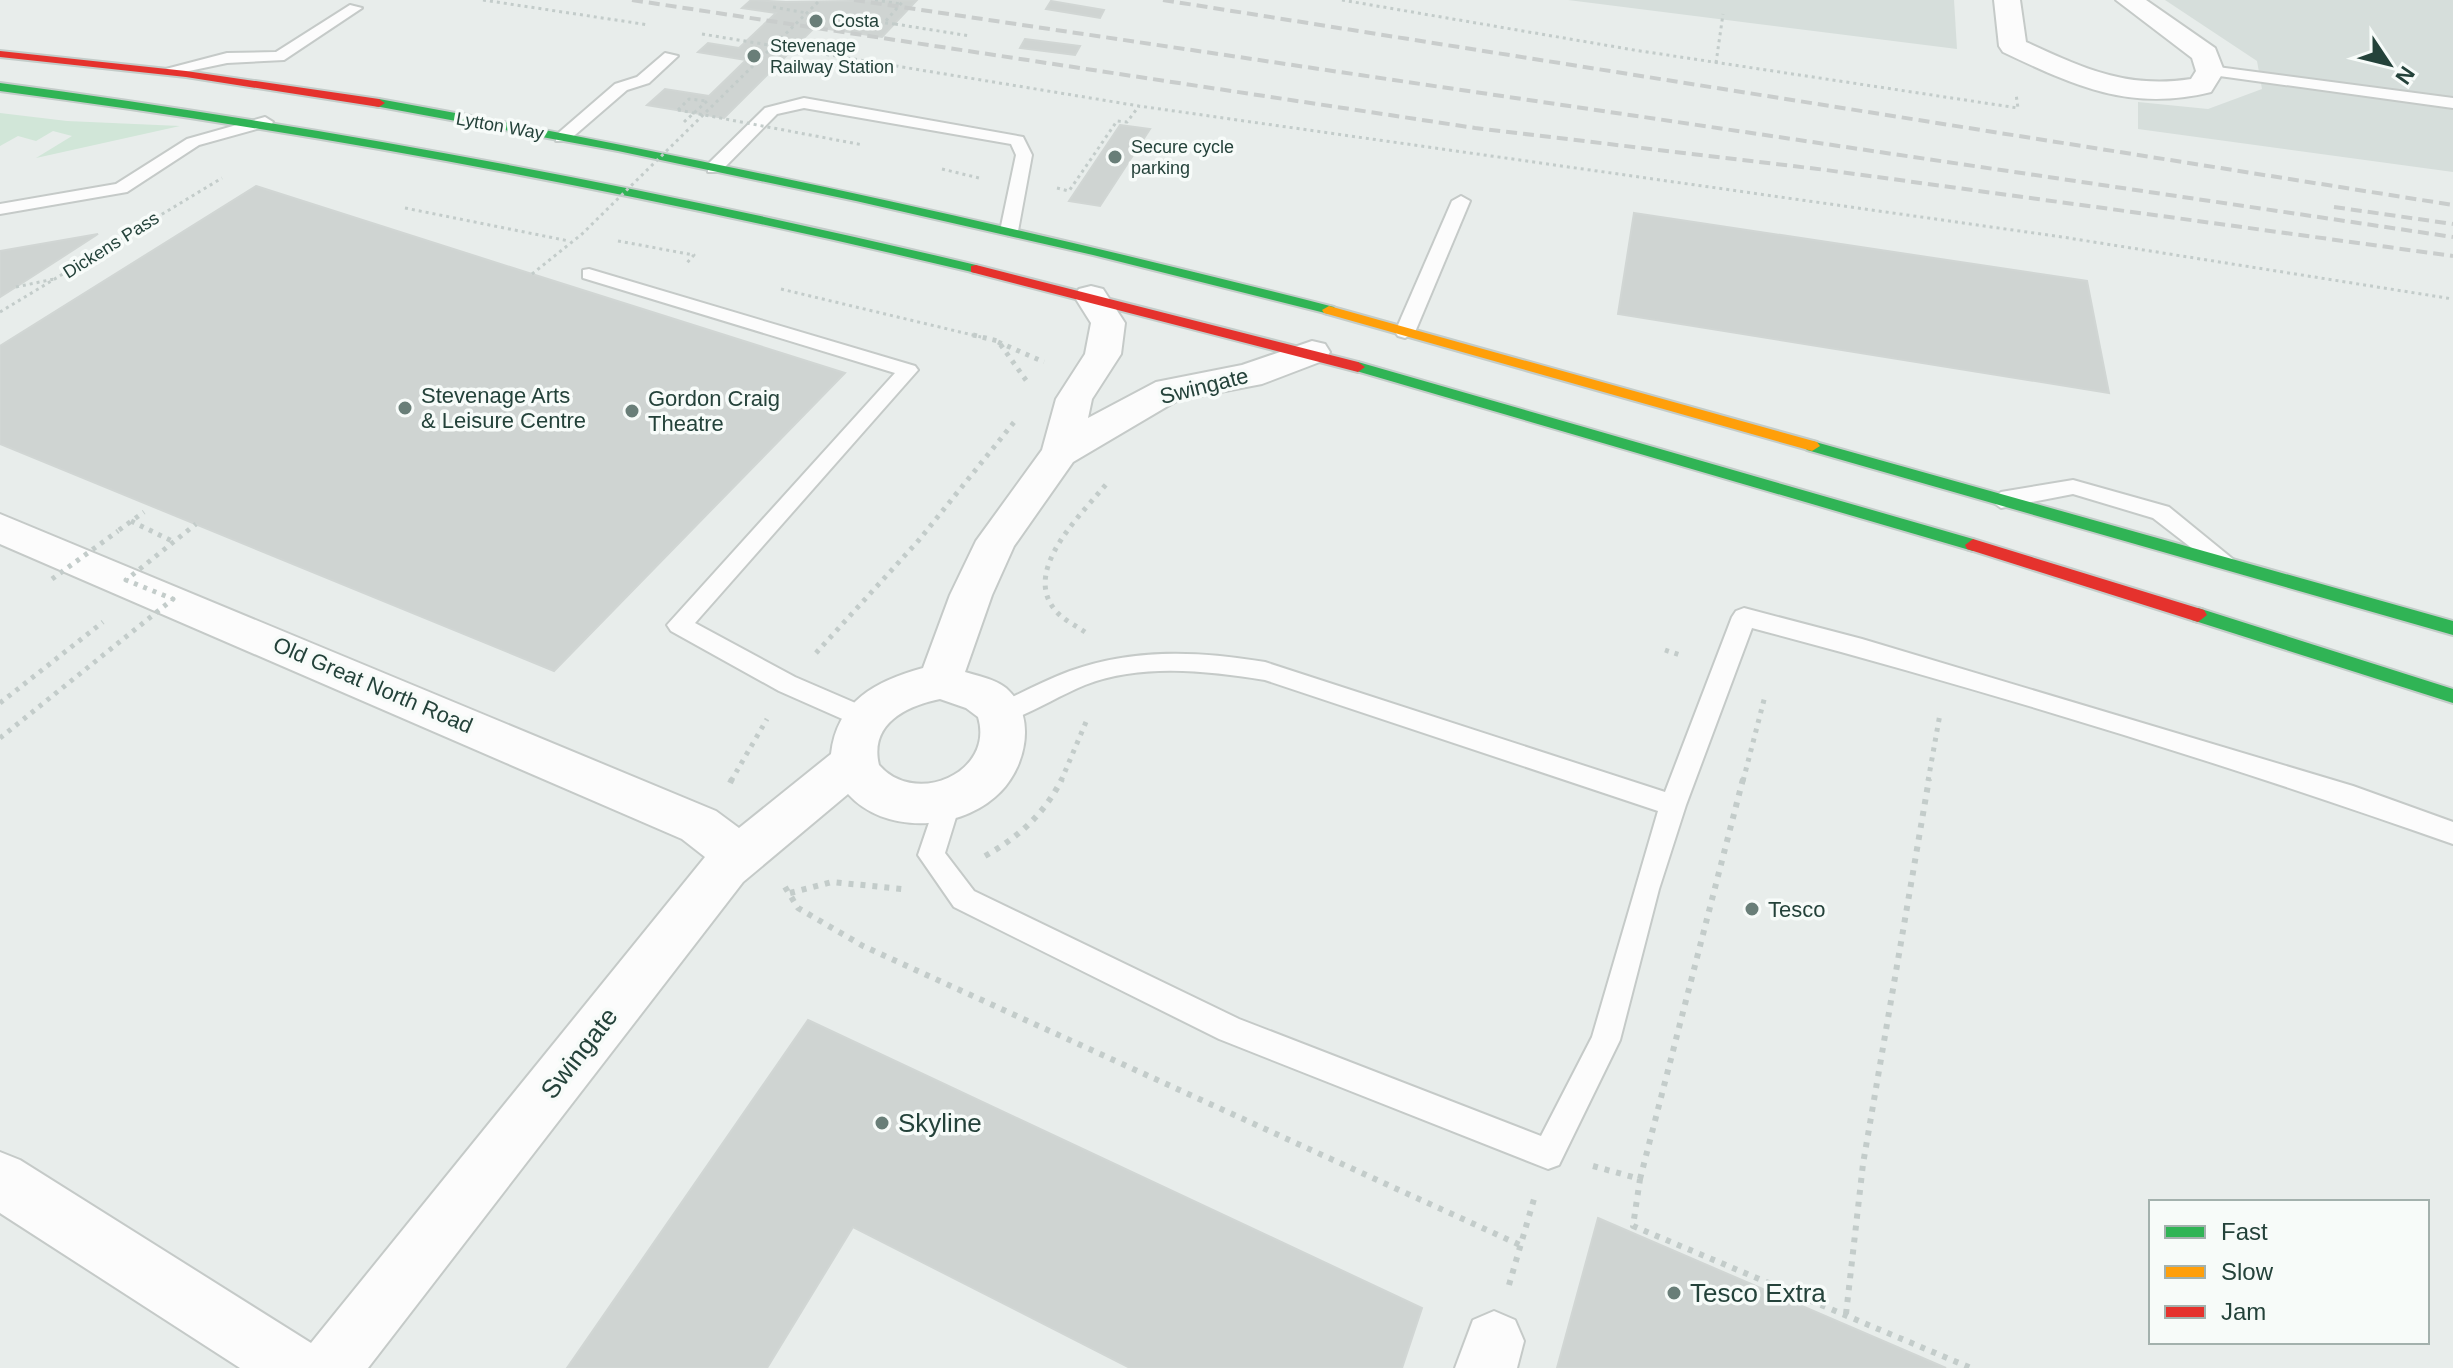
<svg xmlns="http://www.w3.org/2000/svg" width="2453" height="1368" font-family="Arial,sans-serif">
<rect width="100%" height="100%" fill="#e8edeb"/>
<!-- built -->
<g fill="#d6dedb">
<polygon points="1568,0 1954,0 1957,49"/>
<polygon points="2165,0 2453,0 2453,172 2138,129 2138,102 2208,109 2262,89 2257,61"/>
</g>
<!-- green -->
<polygon fill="#d1e6d8" points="0,113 67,121 180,126 36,158 72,136 53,131 36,141 18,136 0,146"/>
<!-- building -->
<g fill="#cfd4d2" stroke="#d1d6d4" stroke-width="2">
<polygon points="751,0 786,2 917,0 882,37 815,27 724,118 647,105 665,89 709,96 746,60 698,52 708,43 739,48 776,13 742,8"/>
<polygon points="1051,1 1104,10 1100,18 1046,9"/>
<polygon points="1025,39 1080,46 1075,55 1020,48"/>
<polygon points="1120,125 1150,129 1100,206 1069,201"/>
<polygon points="256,186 532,274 845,373 554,671 0,444 0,346"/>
<polygon points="1634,213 2087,281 2109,393 1618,314"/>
<polygon points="98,234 16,287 0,297 0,251"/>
<polygon points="808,1020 1422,1308 1402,1368 1130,1368 853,1227 767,1368 567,1368"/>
<polygon points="1598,1218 1946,1368 1557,1368"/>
</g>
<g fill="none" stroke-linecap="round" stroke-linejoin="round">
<!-- lane casing -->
<g stroke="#c5cac8" stroke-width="4">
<g id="lane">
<polygon points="350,5 362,8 284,60 227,63 170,75 162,70 227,53 276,52"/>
<polygon points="665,53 678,56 649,83 627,90 568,141 556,141 556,135 615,84 637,77"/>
<polygon points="2210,66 2453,98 2453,108 2205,74 2205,68"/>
<polygon points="804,98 1023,137 1032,155 1018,231 1009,236 1000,231 1016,155 1011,144 804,108 777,114 720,172 708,172 708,164 765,108"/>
<polygon points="265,117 273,122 271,125 199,145 127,192 0,214 0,204 116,184 187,139"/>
<polygon points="1461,196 1470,201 1415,332 1405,338 1398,336 1395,332 1452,201"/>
<polygon points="589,269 915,366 918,370 695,623 795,677 874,711 877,718 874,725 865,728 856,725 779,691 671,631 667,625 895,373 583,278 583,270"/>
<polygon points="2073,480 2169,507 2234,560 2223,568 2215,566 2153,518 2073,494 2001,508 1990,500 2001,492"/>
<path d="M1744 608 1862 639 2353 786 2453 822V844C2223 763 1987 690 1752 628L1686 805 1659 889 1620 1040 1559 1165 1548 1169 1219 1039 954 907 918 855 939 793 948 790 957 793 961 801 945 853 974 891 1239 1019 1541 1136 1592 1037 1658 811 1265 680C1207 671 1142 663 1085 685 1056 697 1030 714 1000 724L991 721 988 714 991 707C1018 695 1043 681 1070 671 1134 648 1199 651 1265 662L1665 792 1732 617 1736 611Z"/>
</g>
</g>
<!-- street casing -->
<g stroke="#c5cac8" stroke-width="4">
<g id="street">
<path d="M1994 0H2020L2026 42C2083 68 2126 89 2191 79L2196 71 2192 58 2116 0H2146L2215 48 2224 71 2211 92C2130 112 2075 86 2003 52L1999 46Z"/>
<path d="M1091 286 1103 289 1125 323 1121 354 1092 399 1088 418 1156 382 1242 365 1312 341 1325 344 1330 352 1325 360 1262 384 1178 400 1073 462 1014 546 992 595 965 672C978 676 995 679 1006 688 1039 717 1025 772 995 797 956 831 884 834 848 794L743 882 368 1368H240L0 1213V1152L20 1160 311 1343 705 857 682 839 0 544V514L716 811 739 828 831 754C837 701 876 681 923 668L950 595 976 541 1042 450 1056 399 1085 354 1091 323 1074 296 1079 289ZM940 699 966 708 978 717C995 773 915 807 879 765 869 724 906 706 940 699Z"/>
<polygon points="1494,1311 1515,1320 1524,1341 1517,1368 1455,1368 1473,1320"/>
</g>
</g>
<!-- fast casing -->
<g stroke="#c3ccc9" stroke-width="4">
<g id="fast">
<path d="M0 83C329 127 653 188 976 265L983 269 976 273C653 196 329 134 0 91Z"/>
<path d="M379 99C700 157 1018 226 1334 307L1336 310 1329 314 1093 255 856 201 618 151 375 106V100Z"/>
<polygon points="1358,362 1973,539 1981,545 1973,551 1353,370 1351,367"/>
<polygon points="1812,441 2453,621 2453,635 1807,450 1804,446"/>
<polygon points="2198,608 2453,689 2453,703 2192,620 2189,615"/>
</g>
</g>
<!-- slow casing -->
<g stroke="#c3ccc9" stroke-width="4">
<polygon id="slow" points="1329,306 1817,442 1820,446 1812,451 1324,313 1322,310"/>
</g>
<!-- jam casing -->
<g stroke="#c3ccc9" stroke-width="4">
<g id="jam">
<polygon points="0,51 186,71 379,99 385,103 379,107 186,77 0,57"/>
<polygon points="976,265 1358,362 1365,367 1358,372 971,272 971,266"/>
<polygon points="1973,539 2204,610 2207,615 2198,622 1967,549 1965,545"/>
</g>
</g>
<!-- path-far2 -->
<g stroke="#c3ccca" stroke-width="3" stroke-dasharray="3 4" stroke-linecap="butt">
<polyline points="483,0 649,25"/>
<polyline points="875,0 901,4"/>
<polyline points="1342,0 1634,50 2018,108 2016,94"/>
<polyline points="773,7 807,13"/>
<polyline points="895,24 970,36"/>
<polyline points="702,34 1139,106 2062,237 2453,299"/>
<polyline points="1716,63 1723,14"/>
<polyline points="678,110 689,99 707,101"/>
<polyline points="684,122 707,101"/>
<polyline points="942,169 979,178"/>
<polyline points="1057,188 1069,191 1117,121 1127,122 1139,106"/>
<polyline points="405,208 569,241"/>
<polyline points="618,241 694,255 685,265"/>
<polyline points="16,287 54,279"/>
<polyline points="781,289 981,337"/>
<polyline points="0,312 222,178"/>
</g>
<!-- path-far1 -->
<g stroke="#c3ccca" stroke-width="5" stroke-dasharray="4 6" stroke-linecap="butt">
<polyline points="973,335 998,341 1028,383"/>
<polyline points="998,342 1044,362"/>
<polyline points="131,521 174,542"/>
<polyline points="119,530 144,512"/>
<path d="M1085 632C1075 625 1062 619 1055 610 1021 569 1084 512 1108 482"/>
<polyline points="1665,650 1683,656"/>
<polyline points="816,653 919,540 1015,421"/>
<polyline points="0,703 103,622"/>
<polyline points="731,781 767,719"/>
<polyline points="1061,781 1086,722"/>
<polyline points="1743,781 1765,696"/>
<polyline points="1928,781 1940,714"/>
</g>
<!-- path -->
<g stroke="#c3ccca" stroke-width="6" stroke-dasharray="5 7" stroke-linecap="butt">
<polyline points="730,783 732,779"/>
<path d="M985 856C1019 837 1044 814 1062 779"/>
<polyline points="785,887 798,908 863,946 1520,1245"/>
<polyline points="790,893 832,882 902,889"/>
<polyline points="1593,1166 1640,1179 1633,1226 1971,1368"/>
<polyline points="1640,1179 1743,779"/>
<polyline points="1509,1285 1534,1199"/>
<polyline points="1846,1314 1863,1164 1929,779"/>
</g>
<!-- lane -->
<use href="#lane" fill="#fcfcfc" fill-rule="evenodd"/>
<!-- street -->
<use href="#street" fill="#fcfcfc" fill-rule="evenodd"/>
<!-- fast -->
<use href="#fast" fill="#30b455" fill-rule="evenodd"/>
<!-- slow -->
<use href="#slow" fill="#ff9f0a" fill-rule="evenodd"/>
<!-- jam -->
<use href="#jam" fill="#e5322d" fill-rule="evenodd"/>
<!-- rail -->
<g stroke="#c9cdcc" stroke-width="4" stroke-dasharray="11 6" stroke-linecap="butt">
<polyline points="632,0 1475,128 1826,170 2453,256"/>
<polyline points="854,0 2453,237"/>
<polyline points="1163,0 2453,205"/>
<polyline points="2334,207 2453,224"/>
</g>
<!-- path-bridge-far1 -->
<g stroke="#c3ccca" stroke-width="3" stroke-dasharray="3 4" stroke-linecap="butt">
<polyline points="895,24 884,23 904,0"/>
<polyline points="678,110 863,145"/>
<polyline points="532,274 582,234 820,0"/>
</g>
<!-- path-bridge -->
<g stroke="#c3ccca" stroke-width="5" stroke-dasharray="4 6" stroke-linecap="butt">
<polyline points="52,579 118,531"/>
<polyline points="0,738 173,599 126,580 196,524"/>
</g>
</g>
<!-- markers -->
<g fill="#697e78" stroke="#f7fbf9" stroke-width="3">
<circle cx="816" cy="21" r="8"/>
<circle cx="754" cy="56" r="8"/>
<circle cx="1115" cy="157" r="8"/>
<circle cx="405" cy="408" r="8"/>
<circle cx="632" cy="411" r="8"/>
<circle cx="1752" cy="909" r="8"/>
<circle cx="882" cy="1123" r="8"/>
<circle cx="1674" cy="1293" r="8"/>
</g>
<g text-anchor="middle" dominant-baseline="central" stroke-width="7" stroke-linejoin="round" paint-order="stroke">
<!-- far-poi labels -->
<g font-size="18" fill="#24423a" stroke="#f7fbf9" text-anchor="start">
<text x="832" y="21">Costa</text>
<text x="770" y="46">Stevenage<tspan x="770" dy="21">Railway Station</tspan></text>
<text x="1131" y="147">Secure cycle<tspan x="1131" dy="21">parking</tspan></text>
</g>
<!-- far-street labels -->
<g font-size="18" fill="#24423a" stroke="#f7fbf9">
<text transform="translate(500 126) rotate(10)">Lytton Way</text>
<text transform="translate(111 245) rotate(-32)">Dickens Pass</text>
</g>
<!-- street labels -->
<g font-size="22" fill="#24423a" stroke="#f7fbf9">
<text transform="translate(1204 386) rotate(-14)">Swingate</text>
<text transform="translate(373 685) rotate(23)">Old Great North Road</text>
</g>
<!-- poi labels -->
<g font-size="22" fill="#24423a" stroke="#f7fbf9" text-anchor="start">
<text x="421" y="395">Stevenage Arts<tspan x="421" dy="25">&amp; Leisure Centre</tspan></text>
<text x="648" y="398">Gordon Craig<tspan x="648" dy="25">Theatre</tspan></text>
<text x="1768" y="909">Tesco</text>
</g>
<!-- near-street labels -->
<g font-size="26" fill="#24423a" stroke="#f7fbf9">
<text transform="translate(579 1053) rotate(-52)">Swingate</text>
</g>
<!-- near-poi labels -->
<g font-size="26" fill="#24423a" stroke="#f7fbf9" text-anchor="start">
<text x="898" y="1123">Skyline</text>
<text x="1690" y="1293">Tesco Extra</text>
</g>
</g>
<!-- legend -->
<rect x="2149" y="1200" width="280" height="144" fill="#f7fbf9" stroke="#a3b1ad" stroke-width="2"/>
<rect x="2165" y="1226" width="40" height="12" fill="#30b455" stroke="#a3b1ad" stroke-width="2"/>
<text x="2221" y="1240" font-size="24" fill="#24423a">Fast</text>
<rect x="2165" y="1266" width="40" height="12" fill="#ff9f0a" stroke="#a3b1ad" stroke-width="2"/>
<text x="2221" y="1280" font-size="24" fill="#24423a">Slow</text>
<rect x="2165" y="1306" width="40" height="12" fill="#e5322d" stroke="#a3b1ad" stroke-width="2"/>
<text x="2221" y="1320" font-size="24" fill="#24423a">Jam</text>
<!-- north arrow -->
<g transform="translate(2389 64) rotate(125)" stroke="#f7fbf9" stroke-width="6" paint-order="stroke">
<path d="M0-6L14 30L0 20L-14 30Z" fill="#24423a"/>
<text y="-12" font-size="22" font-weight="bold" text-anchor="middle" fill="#24423a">N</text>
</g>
</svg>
